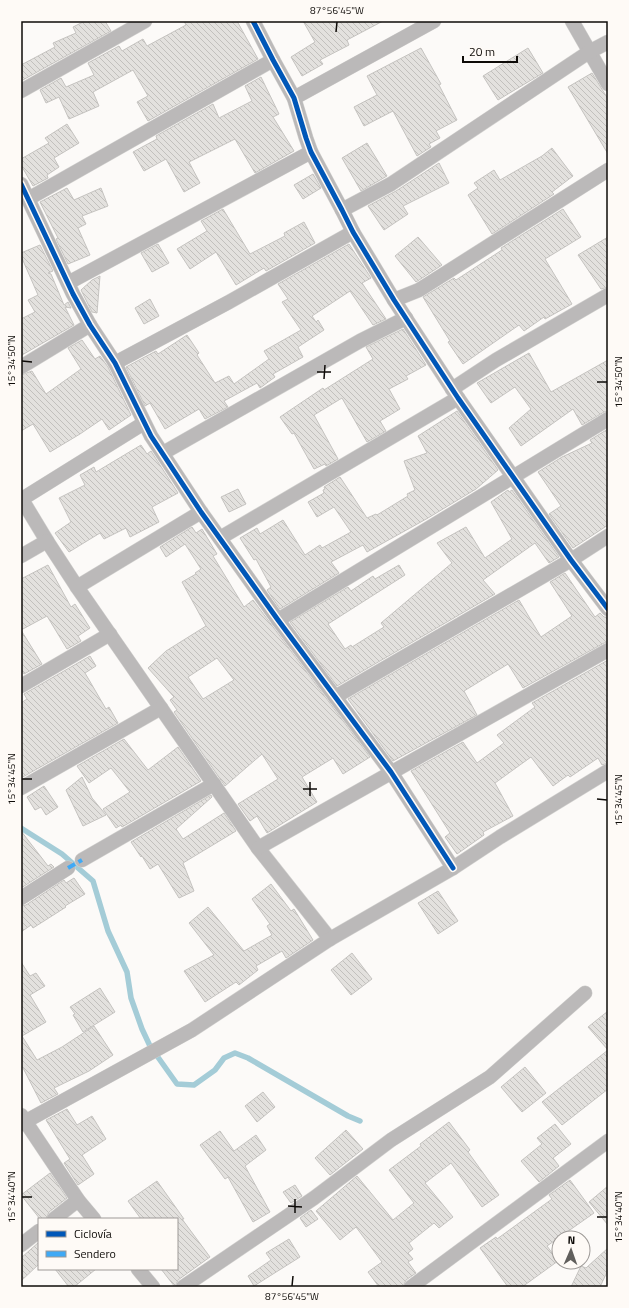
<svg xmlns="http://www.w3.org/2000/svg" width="629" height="1308" font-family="'Titillium Web',sans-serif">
<defs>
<pattern id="building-back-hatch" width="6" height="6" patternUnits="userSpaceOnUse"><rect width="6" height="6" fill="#e3e1de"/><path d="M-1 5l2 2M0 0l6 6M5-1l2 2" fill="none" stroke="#c2c0bd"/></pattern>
</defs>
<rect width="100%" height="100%" fill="#fcfaf8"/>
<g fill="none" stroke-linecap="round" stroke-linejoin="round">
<!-- stream -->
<polyline stroke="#a4ccd7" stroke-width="5.5" points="21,828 62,854 93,881 108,931 127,972 131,998 142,1029 150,1046 177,1084 194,1085 215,1070 224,1058 235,1053 248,1058 348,1116 360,1121"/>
</g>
<!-- building -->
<g fill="url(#building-back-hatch)" stroke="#c5c3c0" fill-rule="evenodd">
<polygon points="85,21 105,21 111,31 21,81 21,65 55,47 53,43 76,33 73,27"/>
<polygon points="184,21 237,21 258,59 148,121 137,102 148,96 133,70 93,92 99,106 69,119 59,97 46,103 40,90 61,78 66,87 94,75 88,63 119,46 122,51 143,39 147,46 186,25"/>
<polygon points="303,21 383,21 347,40 349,45 320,60 323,64 302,76 291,57 315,42"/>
<polygon points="421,48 441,84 439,85 457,120 436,131 440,138 429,144 431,147 417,156 393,111 364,126 354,107 377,95 367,76"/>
<polygon points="528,48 543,73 498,100 483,76"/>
<polygon points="592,73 608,99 608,154 568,87"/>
<polygon points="261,77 279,114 273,117 294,151 255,173 235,139 189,162 200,183 184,192 166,159 144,171 133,152 157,139 156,136 213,104 219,118 252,101 245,86"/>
<polygon points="67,124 79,143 54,158 59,167 47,175 48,178 33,186 21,165 21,159 49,143 45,138"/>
<polygon points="367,143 387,176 361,191 342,158"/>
<polygon points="552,148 573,176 552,192 554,194 492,234 468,195 478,188 474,183 494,170 500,180 542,156"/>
<polygon points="439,163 449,183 403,206 408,214 384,230 368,206 396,191"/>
<polygon points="313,174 321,188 303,199 294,185"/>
<polygon points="67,188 74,200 101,188 108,206 82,216 86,224 78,228 90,255 68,264 56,239 58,238 40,202"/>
<polygon points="223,209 250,254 285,236 284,233 304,222 315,243 266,271 264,268 236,285 216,252 190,269 177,249 207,231 201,221"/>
<polygon points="563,209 581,237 545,259 572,304 545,319 544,317 524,331 519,325 463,364 448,342 450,341 423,297 454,278 456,280 502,250 501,248"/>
<polygon points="418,237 442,265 416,282 395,256"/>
<polygon points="608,237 608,287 601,289 578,255"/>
<polygon points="158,244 169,263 152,272 141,253"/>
<polygon points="349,244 371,278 362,283 386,319 373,325 350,291 312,316 316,322 318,320 324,330 298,347 303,357 273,374 275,377 260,388 257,383 224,401 228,407 205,419 199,409 165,429 150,403 145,406 126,367 156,351 158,354 187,335 199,353 197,355 215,383 229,376 234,384 269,359 264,351 301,330 282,302 288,299 278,284"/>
<polygon points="40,245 53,271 48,273 51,274 64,305 68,302 71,308 65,307 74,325 22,355 21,357 21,319 35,312 28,300 38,295 21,256 21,253"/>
<polygon points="100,276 97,313 92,312 81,290 92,280"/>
<polygon points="150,299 159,316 144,324 135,308"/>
<polygon points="403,329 426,365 406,376 408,379 389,389 400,409 380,421 386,431 367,442 342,398 314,415 338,459 326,466 325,464 314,469 294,433 292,434 280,417 323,388 324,390 373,359 366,347"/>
<polygon points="82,340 95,359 100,356 108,367 131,415 109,430 102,419 80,434 50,452 33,424 21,431 21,375 32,371 46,394 81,369 68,348"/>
<polygon points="529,353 551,392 608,360 608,411 604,412 582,425 573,409 521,446 509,428 531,409 515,387 491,403 477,383"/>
<polygon points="457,411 498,470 476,489 428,518 367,552 363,545 331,562 339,573 280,609 267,590 271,587 256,559 254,560 240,538 257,528 260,534 283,520 305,555 320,545 322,548 351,532 334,507 317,517 308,502 324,493 323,490 325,489 324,487 340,477 367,518 376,514 377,515 408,496 407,494 415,490 404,461 427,453 418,436"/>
<polygon points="608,429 608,525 573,548 549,514 561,506 538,472 562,457 592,443 590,440"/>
<polygon points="141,445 147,454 151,451 178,493 152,507 159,522 130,537 126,528 104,539 100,533 69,552 55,533 71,522 59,498 85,485 80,475 94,467 96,472"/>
<polygon points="238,489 246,504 229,512 221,497"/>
<polygon points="508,490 509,492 512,490 559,557 549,563 535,543 483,580 495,594 337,686 290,622 348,587 351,591 373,576 375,579 399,565 405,575 328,624 345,649 351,645 352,647 384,627 381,623 452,563 437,543 466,527 485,558 512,539 491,502"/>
<path d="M192 527 196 533 202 529 217 554 213 556 244 607 253 600 370 757 343 774 333 758 302 777 317 802 267 833 257 816 250 821 238 804 278 779 262 754 225 786 174 712 177 710 170 700 174 697 148 668 166 651 206 626 182 582 196 574 195 573 201 569 185 544 166 557 160 547ZM217 658 234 680 203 699 188 677Z"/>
<polygon points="48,565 71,607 75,604 90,628 78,636 81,641 67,649 47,616 21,630 42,664 24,674 21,669 21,579"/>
<polygon points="565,573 595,617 600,613 604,617 608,617 608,642 604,643 523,688 508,664 464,691 477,715 393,761 348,699 519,600 541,637 572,616 550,582"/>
<polygon points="90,656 96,666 85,673 106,709 109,707 118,723 21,778 21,703 27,699 24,694"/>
<polygon points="608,660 608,763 602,765 598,758 570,777 568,775 553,786 531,757 495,783 513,816 483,832 484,835 457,854 445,837 450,833 411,771 463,742 477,763 504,743 497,735 535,707 532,703"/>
<polygon points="124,739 148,770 178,747 201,781 122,827 121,825 116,828 103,809 130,792 111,768 89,783 77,766"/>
<polygon points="82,777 92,798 106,815 83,826 66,790"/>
<polygon points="44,786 58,807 46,815 41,807 35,810 27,797"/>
<polygon points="211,795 212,797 176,829 183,839 224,813 236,831 183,863 194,891 179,898 158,864 150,869 142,856 141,857 131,842"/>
<polygon points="21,831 48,866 51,864 54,867 21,888"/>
<polygon points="74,878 85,894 65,906 66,907 33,928 31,925 21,932 21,906 26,905 64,880 66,883"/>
<polygon points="271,884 291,911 294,909 313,940 286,958 282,951 256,966 258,970 239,985 236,982 205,1002 184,971 214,955 189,923 208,907 244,951 272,935 267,926 270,924 252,899"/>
<polygon points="438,891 458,921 438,934 418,903"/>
<polygon points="352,953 372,979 351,995 331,970"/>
<polygon points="21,962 30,976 36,973 45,986 30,995 46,1022 22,1036 37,1060 62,1047 94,1026 113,1055 89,1071 54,1088 58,1094 41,1103 21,1064"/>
<polygon points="100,988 115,1012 83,1032 73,1015 75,1014 70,1007"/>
<polygon points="608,1011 608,1089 562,1125 542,1102 608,1050 588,1027"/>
<polygon points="525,1067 546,1093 522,1112 501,1087"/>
<polygon points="263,1092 275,1107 257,1122 245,1106"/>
<polygon points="67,1109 77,1125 92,1116 106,1139 82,1155 94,1174 78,1185 64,1163 70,1159 46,1120"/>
<polygon points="449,1122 470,1150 468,1152 499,1195 482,1207 451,1163 425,1183 453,1217 439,1228 434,1223 409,1243 413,1249 408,1253 413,1259 408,1262 416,1273 406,1280 403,1287 379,1287 368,1272 382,1262 356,1227 340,1240 316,1211 357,1176 393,1220 414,1203 389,1170 421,1146 420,1144"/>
<polygon points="555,1124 571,1144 553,1158 559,1166 539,1182 521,1161 542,1144 537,1138"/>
<polygon points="346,1130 363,1149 330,1175 315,1158"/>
<polygon points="220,1131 234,1151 256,1135 266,1150 245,1166 270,1212 253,1222 228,1177 225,1179 200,1145"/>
<polygon points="50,1173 67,1198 49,1212 46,1219 40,1219 21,1195"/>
<polygon points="570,1180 594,1213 547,1246 558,1261 522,1287 508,1287 480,1248 496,1237 497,1239 552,1199 549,1195"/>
<polygon points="157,1181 184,1219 182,1219 210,1257 178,1280 175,1287 161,1269 177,1269 177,1219 141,1219 128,1201"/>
<polygon points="295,1185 302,1196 291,1203 283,1192"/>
<polygon points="608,1186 608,1225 589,1202"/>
<polygon points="311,1210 318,1219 306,1227 300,1218"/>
<polygon points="289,1239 300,1257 254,1286 248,1276 271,1260 266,1253"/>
<polygon points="39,1242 39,1264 21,1281 21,1258"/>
<polygon points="608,1248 608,1270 600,1287 571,1287 581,1266 586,1268"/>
<polygon points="55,1269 96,1269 74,1287 69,1287"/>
</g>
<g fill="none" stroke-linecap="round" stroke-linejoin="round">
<!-- minor casing -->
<g stroke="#d5d4d2" stroke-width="15">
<g id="minor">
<polyline points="253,21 273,60 294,98 306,138 311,152 342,210 353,232 394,300 458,398 571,560 608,609"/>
<polyline points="572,21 608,84"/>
<polyline points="21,91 145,21"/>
<polyline points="294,98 434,21"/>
<polyline points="21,184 73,294 90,325 115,363 151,436 201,512 278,620 391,772 453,868"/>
<polyline points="28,199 273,60"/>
<polyline points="342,210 391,184 589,52 608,42"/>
<polyline points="68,283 311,152"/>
<polyline points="394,300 419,290 608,170"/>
<polyline points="115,363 229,302 353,232"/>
<polyline points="21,367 90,325"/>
<polyline points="452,389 496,360 608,295"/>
<polyline points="163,453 360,341 406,318"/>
<polyline points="21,498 47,541 77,587 258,848 330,939"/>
<polyline points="22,499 144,423"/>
<polyline points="220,538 458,398"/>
<polyline points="21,556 47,541"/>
<polyline points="77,587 201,512"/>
<polyline points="278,620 608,419"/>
<polyline points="21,686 110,634"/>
<polyline points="335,697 571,560 608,536"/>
<polyline points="21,788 161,708"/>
<polyline points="258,848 608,650"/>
<polyline points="82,860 214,784"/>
<polyline points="21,898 68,868"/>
<polyline points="21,1115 78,1200 94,1219"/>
<polyline points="21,1124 192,1030 330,939 453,868 500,837 608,771"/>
<polyline points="54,1219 78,1200"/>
<polyline points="21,1245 39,1231"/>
<polyline points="138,1269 153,1287"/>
<polyline points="183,1287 314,1198 391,1140 490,1077 585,993"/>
<polyline points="411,1287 608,1141"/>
</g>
</g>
<!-- minor -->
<use href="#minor" stroke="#bbb9b9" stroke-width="14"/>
<!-- quiet -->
<polyline stroke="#3fa9f5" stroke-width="4" stroke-dasharray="8 4" stroke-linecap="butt" points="68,868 82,860"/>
<!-- cycleway casing -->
<g stroke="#fefaf6" stroke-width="8">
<g id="cycleway">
<polyline points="253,21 273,60 294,98 306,138 311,152 342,210 353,232 394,300 458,398 571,560 608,609"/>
<polyline points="21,184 73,294 90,325 115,363 151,436 201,512 278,620 391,772 453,868"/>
</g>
</g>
<!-- cycleway -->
<use href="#cycleway" stroke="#0057b8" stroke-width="5"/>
</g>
<!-- ticks -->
<path fill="none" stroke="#0e0b08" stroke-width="1.5" d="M336 32 337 22M22 361 32 362M317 372H331M324 379 325 365M597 382H607M22 779H32M303 789H317M310 796V782M597 799 607 800M22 1197H32M288 1206 302 1207M295 1213V1199M597 1217H607M292 1286 293 1276"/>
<!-- border -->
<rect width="629" height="1308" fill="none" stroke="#fefaf6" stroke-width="44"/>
<!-- legend -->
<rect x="38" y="1218" width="140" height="52" fill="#fefaf6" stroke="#9e9a97"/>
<rect x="46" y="1231" width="20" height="6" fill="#0057b8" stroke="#9e9a97"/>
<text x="74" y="1238" font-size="12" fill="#0e0b08">Ciclovía</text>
<rect x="46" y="1251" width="20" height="6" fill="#3fa9f5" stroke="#9e9a97"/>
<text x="74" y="1258" font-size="12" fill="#0e0b08">Sendero</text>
<!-- north arrow -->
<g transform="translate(571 1250) rotate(2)"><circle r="19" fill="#fefaf6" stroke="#9e9a97"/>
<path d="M0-3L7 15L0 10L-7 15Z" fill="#615f5c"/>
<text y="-6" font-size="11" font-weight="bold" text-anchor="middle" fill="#0e0b08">N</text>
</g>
<!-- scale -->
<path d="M463 56v6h54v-6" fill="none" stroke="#0e0b08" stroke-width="2"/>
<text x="469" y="56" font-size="12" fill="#0e0b08" stroke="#fefaf6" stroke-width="3" paint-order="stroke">20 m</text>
<rect x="22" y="22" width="585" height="1264" fill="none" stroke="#0e0b08" stroke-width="1.5"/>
<g font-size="10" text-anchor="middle" fill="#0e0b08">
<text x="337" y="14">87°56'45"W</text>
<text transform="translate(11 361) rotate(-90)" y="4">15°34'50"N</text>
<text transform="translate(618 382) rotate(-90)" y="4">15°34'50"N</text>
<text transform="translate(11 779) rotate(-90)" y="4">15°34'45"N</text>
<text transform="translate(618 800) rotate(-90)" y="4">15°34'45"N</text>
<text transform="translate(11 1197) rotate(-90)" y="4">15°34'40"N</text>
<text transform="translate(618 1217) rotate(-90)" y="4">15°34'40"N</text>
<text x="292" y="1300">87°56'45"W</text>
</g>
</svg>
